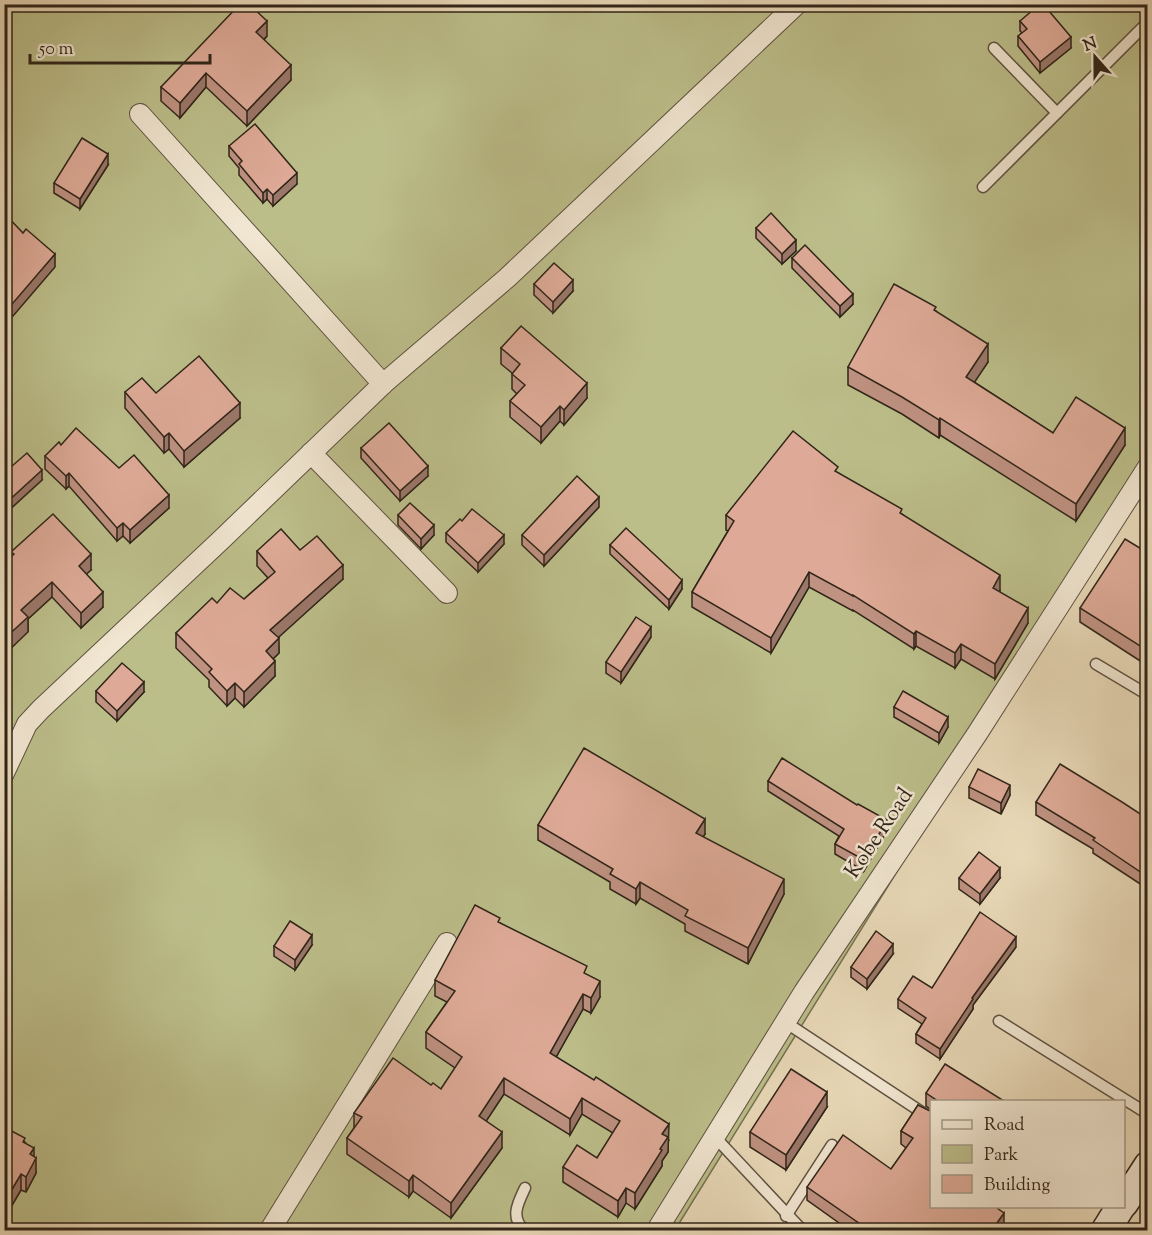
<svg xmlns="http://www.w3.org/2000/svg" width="1152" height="1235" font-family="'Sorts Mill Goudy',serif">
<rect width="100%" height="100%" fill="#e9d9b8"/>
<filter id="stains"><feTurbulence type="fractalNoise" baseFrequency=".00333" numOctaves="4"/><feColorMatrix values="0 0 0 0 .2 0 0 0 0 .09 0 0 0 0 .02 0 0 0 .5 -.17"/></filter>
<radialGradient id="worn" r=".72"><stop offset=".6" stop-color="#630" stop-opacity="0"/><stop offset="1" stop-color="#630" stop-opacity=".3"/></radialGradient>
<!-- green -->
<polygon fill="#bcbe8a" stroke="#767252" stroke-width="1.5" points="5,5 1147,5 1147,468 675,1230 5,1230"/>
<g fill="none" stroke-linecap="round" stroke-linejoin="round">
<!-- lane casing -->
<g stroke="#5e5241" stroke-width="13">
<g id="lane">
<polyline points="994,48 1057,113"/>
<polyline points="983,187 1148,22"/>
<polyline points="1096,664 1148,695"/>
<polyline points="999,1021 1148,1114"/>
<polyline points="785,1022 932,1119"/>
<polyline points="714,1136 802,1230"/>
<polyline points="786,1216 832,1145"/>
<path d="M524 1230C510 1217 518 1203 525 1188"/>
</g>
</g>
<!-- street casing -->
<g stroke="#5e5241" stroke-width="22">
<g id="street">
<polyline points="140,114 383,384"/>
<polyline points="311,453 447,593"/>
<polyline points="4,773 27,724 41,709 221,540 383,384 507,278 797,4"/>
<polyline points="270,1230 447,943"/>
<polyline points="657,1230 804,992 977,734 1148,467"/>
</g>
</g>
<!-- secondary casing -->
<g stroke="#302519" stroke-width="31">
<g id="secondary">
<polyline points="1124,1203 1148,1166"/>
<polyline points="1106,1230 1121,1206"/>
</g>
</g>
<!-- lane -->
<use href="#lane" stroke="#f1e6d1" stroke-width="10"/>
<!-- street -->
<use href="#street" stroke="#f1e6d1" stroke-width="20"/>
<!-- secondary -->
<use href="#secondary" stroke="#f1e6d1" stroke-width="28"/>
</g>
<!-- wall -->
<g fill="#bf9282" stroke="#302519" stroke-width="1.5">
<polygon points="1020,21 1071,48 1040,73 1018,46 1018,36 1022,33 1020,31"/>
<polygon points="267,36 264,40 291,80 247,126 206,87 180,118 161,101 161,87"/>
<polygon points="229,146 297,184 273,206 267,199 263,203 239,175 239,168 229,156"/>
<polygon points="108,165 80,209 54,193 54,183"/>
<polygon points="756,228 796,251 782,264 756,238"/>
<polygon points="792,258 853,304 840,317 792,268"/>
<polygon points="534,284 573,291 553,313 534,295"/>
<polygon points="936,311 988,362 974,382 1053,433 1125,445 1076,521 940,435 939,438 902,414 848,385 848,367"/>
<polygon points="501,348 587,398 564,425 560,421 541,443 510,417 510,401 517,394 512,389 512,373 501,364"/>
<polygon points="125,392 156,393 240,418 184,467 169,449 164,453 125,408"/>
<polygon points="61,445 119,468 169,508 130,543 123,536 117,541 69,486 66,489 45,469 45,456"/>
<polygon points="361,448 428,476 400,501 361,458"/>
<polygon points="4,473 42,480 7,512 4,509"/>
<polygon points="838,473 902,514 1000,590 1000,592 1028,623 995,679 961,659 955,668 916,646 914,649 853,610 853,611 809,587 771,653 692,607 692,592 728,531 726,530 726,515"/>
<polygon points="599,507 544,566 522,545 522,535"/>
<polygon points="398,515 434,535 421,549 398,525"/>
<polygon points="462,521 504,544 478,572 446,542 446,533"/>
<polygon points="610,545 682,589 669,609 610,554"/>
<polygon points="300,550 343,579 278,637 279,653 273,659 275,676 244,707 235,698 227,706 209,687 209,680 176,648 176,633 217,603 244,599 268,578 257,566 257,551"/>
<polygon points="11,552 91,570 86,574 103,607 81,628 52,597 28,619 28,632 11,556"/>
<polygon points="1148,553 1148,666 1080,622 1080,608"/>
<polygon points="651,637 621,683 606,673 606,662"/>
<polygon points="96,691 144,692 117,721 96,702"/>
<polygon points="894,707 948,727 939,743 894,717"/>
<polygon points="768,781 887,830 864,871 835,854 835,844 839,836 768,791"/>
<polygon points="969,787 1010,795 1001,814 969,798"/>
<polygon points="1036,802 1148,819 1148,889 1093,853 1093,849 1036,815"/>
<polygon points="538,825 705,834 703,837 784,894 748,964 685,931 685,924 640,898 636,904 610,889 610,882 538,840"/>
<polygon points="959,878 1000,878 980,904 959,889"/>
<polygon points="500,923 587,975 600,997 591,1013 583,1009 556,1057 669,1140 668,1141 668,1152 662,1161 662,1166 635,1209 626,1203 618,1217 563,1182 563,1167 597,1158 613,1133 582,1114 570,1135 504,1094 486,1121 502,1148 451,1218 413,1191 409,1197 347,1154 347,1138 354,1128 354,1113 431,1085 441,1089 455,1068 426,1048 426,1032 447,1002 435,996 435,980"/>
<polygon points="312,945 295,970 274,956 274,946"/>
<polygon points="1016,947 973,1005 973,1009 940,1059 916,1043 916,1034 922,1024 898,1008 898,999 932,988"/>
<polygon points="893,954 867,989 851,977 851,967"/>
<polygon points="926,1093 1004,1101 932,1101 932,1110 926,1106"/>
<polygon points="918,1105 932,1206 1004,1226 1001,1230 849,1230 807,1200 807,1187 891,1169 906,1148 901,1144 901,1131"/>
<polygon points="827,1107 786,1170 750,1147 750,1132"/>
<polygon points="4,1127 25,1142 34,1157 36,1173 26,1192 21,1190 11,1207 7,1204"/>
</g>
<!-- shaded-wall -->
<g fill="#9b776a" stroke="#302519" stroke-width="1.5">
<polygon points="267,21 267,36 256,47 256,32"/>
<polygon points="1071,37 1071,48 1040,73 1040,62"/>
<polygon points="291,65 291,80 247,126 247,111"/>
<polygon points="206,73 206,87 180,118 180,103"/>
<polygon points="108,154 108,165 80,209 80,199"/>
<polygon points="297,173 297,184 273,206 273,195"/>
<polygon points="267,189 267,199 263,203 263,193"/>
<polygon points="796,240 796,251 782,264 782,254"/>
<polygon points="55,254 55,267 13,316 4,324 4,311"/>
<polygon points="573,280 573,291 553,313 553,302"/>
<polygon points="853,294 853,304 840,317 840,306"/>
<polygon points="988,344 988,362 966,395 966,377"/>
<polygon points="587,383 587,398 564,425 564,410"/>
<polygon points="240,403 240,418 184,467 184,451"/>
<polygon points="560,406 560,421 541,443 541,427"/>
<polygon points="940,418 940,435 939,438 939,420"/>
<polygon points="1125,428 1125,445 1076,521 1076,504"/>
<polygon points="169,433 169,449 164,453 164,437"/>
<polygon points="428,466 428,476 400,501 400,491"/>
<polygon points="42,470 42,480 7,512 7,502"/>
<polygon points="69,473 69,486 66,489 66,476"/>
<polygon points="169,495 169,508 130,543 130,530"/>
<polygon points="599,497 599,507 544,566 544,555"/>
<polygon points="123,523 123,536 117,541 117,528"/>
<polygon points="434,525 434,535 421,549 421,539"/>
<polygon points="504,535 504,544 478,572 478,563"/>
<polygon points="91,554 91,570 79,581 79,566"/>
<polygon points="343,565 343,579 270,645 270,630"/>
<polygon points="809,572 809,587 771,653 771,638"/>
<polygon points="1000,575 1000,590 993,603 993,588"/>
<polygon points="682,580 682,589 669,609 669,600"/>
<polygon points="52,582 52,597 28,619 28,632 4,655 4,639 21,610"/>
<polygon points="103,592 103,607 81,628 81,613"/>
<polygon points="1028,608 1028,623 995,679 995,664"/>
<polygon points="651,627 651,637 621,683 621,672"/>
<polygon points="916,631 916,646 914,649 914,634"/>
<polygon points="279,638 279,653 266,666 266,651"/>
<polygon points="961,644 961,659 955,668 955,653"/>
<polygon points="275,661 275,676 244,707 244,692"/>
<polygon points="144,682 144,692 117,721 117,711"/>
<polygon points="235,683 235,698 227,706 227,691"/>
<polygon points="948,717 948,727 939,743 939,733"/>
<polygon points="1010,785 1010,795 1001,814 1001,803"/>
<polygon points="705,819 705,834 696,848 696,833"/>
<polygon points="887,820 887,830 864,871 864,860"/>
<polygon points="1000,868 1000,878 980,904 980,894"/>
<polygon points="784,879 784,894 748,964 748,948"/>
<polygon points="640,882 640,898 636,904 636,889"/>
<polygon points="312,935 312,945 295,970 295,960"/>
<polygon points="1016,937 1016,947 973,1005 973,1009 940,1059 940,1049 972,998"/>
<polygon points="893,944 893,954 867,989 867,979"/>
<polygon points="600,981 600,997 591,1013 591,998"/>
<polygon points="583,994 583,1009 550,1068 550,1053"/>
<polygon points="504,1078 504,1094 479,1132 479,1116"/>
<polygon points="827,1092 827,1107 786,1170 786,1155"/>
<polygon points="582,1098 582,1114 570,1135 570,1119"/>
<polygon points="669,1124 668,1152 662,1161 662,1166 635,1209 635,1193 660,1149 662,1134"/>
<polygon points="502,1132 502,1148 451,1218 451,1203"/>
<polygon points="34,1148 34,1161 36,1158 36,1173 26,1192 26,1177 30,1154"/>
<polygon points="21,1174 21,1190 11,1207 11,1191"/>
<polygon points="413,1175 413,1191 409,1197 409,1181"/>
<polygon points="626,1188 626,1203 618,1217 618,1201"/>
<polygon points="7,1189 7,1204 4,1209 4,1193"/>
<polygon points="1004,1213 1004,1226 1001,1230 992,1230"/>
</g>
<!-- building -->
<g fill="#deaa97" stroke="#302519" stroke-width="1.5">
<polygon points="240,4 249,4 267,21 256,32 291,65 247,111 206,73 180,103 161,87"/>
<polygon points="1040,4 1043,4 1071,37 1040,62 1018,36 1027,29 1020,21"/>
<polygon points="255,124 297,173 273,195 267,189 263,193 239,164 242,161 229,146"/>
<polygon points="82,138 108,154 80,199 54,183"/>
<polygon points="4,213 23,233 26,229 55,254 13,303 4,311"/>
<polygon points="771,213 796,240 782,254 756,228"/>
<polygon points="805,245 853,294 840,306 792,258"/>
<polygon points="554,263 573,280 553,302 534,284"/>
<polygon points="894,284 936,307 934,310 988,344 966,377 1053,433 1076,397 1125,428 1076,504 940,418 939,420 902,397 848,367"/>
<polygon points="521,326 587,383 564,410 560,406 541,427 510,401 525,385 512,374 520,364 501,348"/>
<polygon points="199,356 240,403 184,451 169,433 164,437 125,392 142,378 156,393"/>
<polygon points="389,423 428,466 400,491 361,448"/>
<polygon points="76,428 119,468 134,455 169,495 130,530 123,523 117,528 69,473 66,476 45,456 59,442 61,445"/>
<polygon points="793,431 838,467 835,471 902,509 900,513 1000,575 993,588 1028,608 995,664 961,644 955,653 916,631 914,634 853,595 853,596 809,572 771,638 692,592 734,521 726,515"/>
<polygon points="27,453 42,470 7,502 4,499 4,473"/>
<polygon points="577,476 599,497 544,555 522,535"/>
<polygon points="410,503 434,525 421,539 398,515"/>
<polygon points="472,509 504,535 478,563 446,533 460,519 462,521"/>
<polygon points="53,514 91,554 79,566 103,592 81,613 52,582 21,610 28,617 4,639 4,563 14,554 11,552"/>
<polygon points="626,528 682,580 669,600 610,545"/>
<polygon points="281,529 300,550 317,536 343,565 270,630 279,638 266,651 275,661 244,692 235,683 227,691 209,672 212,669 176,633 212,598 217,603 230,588 244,599 275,572 257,551"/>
<polygon points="1125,539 1148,553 1148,651 1080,608"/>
<polygon points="636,617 651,627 621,672 606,662"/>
<polygon points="122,663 144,682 117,711 96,691"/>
<polygon points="903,691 948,717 939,733 894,707"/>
<polygon points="584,748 705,819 696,833 784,879 748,948 685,916 688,910 640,882 636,889 610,874 613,869 538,825"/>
<polygon points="782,758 857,805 858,804 887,820 864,860 835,844 844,829 768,781"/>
<polygon points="1060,764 1122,802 1148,819 1148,877 1093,840 1095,838 1036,802"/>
<polygon points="978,769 1010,785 1001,803 969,787"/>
<polygon points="979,852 1000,868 980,894 959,878"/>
<polygon points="475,905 500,918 498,922 587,966 584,973 600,981 591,998 583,994 550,1053 594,1080 596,1077 669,1124 662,1134 668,1137 660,1149 662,1150 635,1193 626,1188 618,1201 563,1167 577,1145 597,1158 620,1121 582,1098 570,1119 504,1078 479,1116 502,1132 451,1203 413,1175 409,1181 347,1138 362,1117 354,1113 393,1058 431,1085 433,1083 441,1089 462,1057 426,1032 455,991 435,980"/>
<polygon points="980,912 1016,937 972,998 973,999 940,1049 916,1034 926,1018 898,999 913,976 932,988"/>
<polygon points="290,921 312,935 295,960 274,946"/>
<polygon points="876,931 893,944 867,979 851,967"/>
<polygon points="945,1064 1004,1101 938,1101 926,1093"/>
<polygon points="791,1069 827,1092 786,1155 750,1132"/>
<polygon points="918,1105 932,1112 932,1206 994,1206 1004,1213 992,1230 869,1230 807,1187 843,1135 891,1169 913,1138 901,1131"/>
<polygon points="4,1127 25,1138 23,1142 34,1148 30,1154 36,1158 26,1177 21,1174 11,1191 7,1189 4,1193"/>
</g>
<g text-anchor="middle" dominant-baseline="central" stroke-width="5" stroke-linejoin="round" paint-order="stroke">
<!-- street labels -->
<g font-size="22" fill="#302519" stroke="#f1e6d1">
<text transform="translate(880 834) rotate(-56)">Kobe Road</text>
</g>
</g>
<!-- margin -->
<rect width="1152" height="1235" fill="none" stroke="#e9d9b8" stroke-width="24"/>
<rect x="6" y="6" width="1140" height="1223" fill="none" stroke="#302519" stroke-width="3"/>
<rect x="12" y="12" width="1128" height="1211" fill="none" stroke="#302519" stroke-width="1.5"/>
<!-- legend -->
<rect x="930" y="1100" width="195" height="108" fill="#f1e6d1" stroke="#a49987" stroke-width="1.5"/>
<rect x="942" y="1120" width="30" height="9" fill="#f1e6d1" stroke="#a49987" stroke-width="1.5"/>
<text x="984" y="1130" font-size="18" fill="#302519">Road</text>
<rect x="942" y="1145" width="30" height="18" fill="#bcbe8a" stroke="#a49987" stroke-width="1.5"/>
<text x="984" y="1160" font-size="18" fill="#302519">Park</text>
<rect x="942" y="1175" width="30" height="18" fill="#deaa97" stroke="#a49987" stroke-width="1.5"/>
<text x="984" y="1190" font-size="18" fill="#302519">Building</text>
<!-- north arrow -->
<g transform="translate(1095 57) rotate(339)" stroke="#f1e6d1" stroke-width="4.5" paint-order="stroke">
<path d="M0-4.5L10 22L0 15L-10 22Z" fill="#302519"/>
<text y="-9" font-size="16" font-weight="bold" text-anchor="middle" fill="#302519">N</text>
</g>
<!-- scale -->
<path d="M30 54v9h180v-9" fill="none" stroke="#302519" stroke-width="3"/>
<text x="39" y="54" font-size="18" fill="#302519" stroke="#f1e6d1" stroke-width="4.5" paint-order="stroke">50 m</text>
<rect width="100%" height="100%" filter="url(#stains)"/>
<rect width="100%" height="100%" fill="url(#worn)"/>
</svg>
